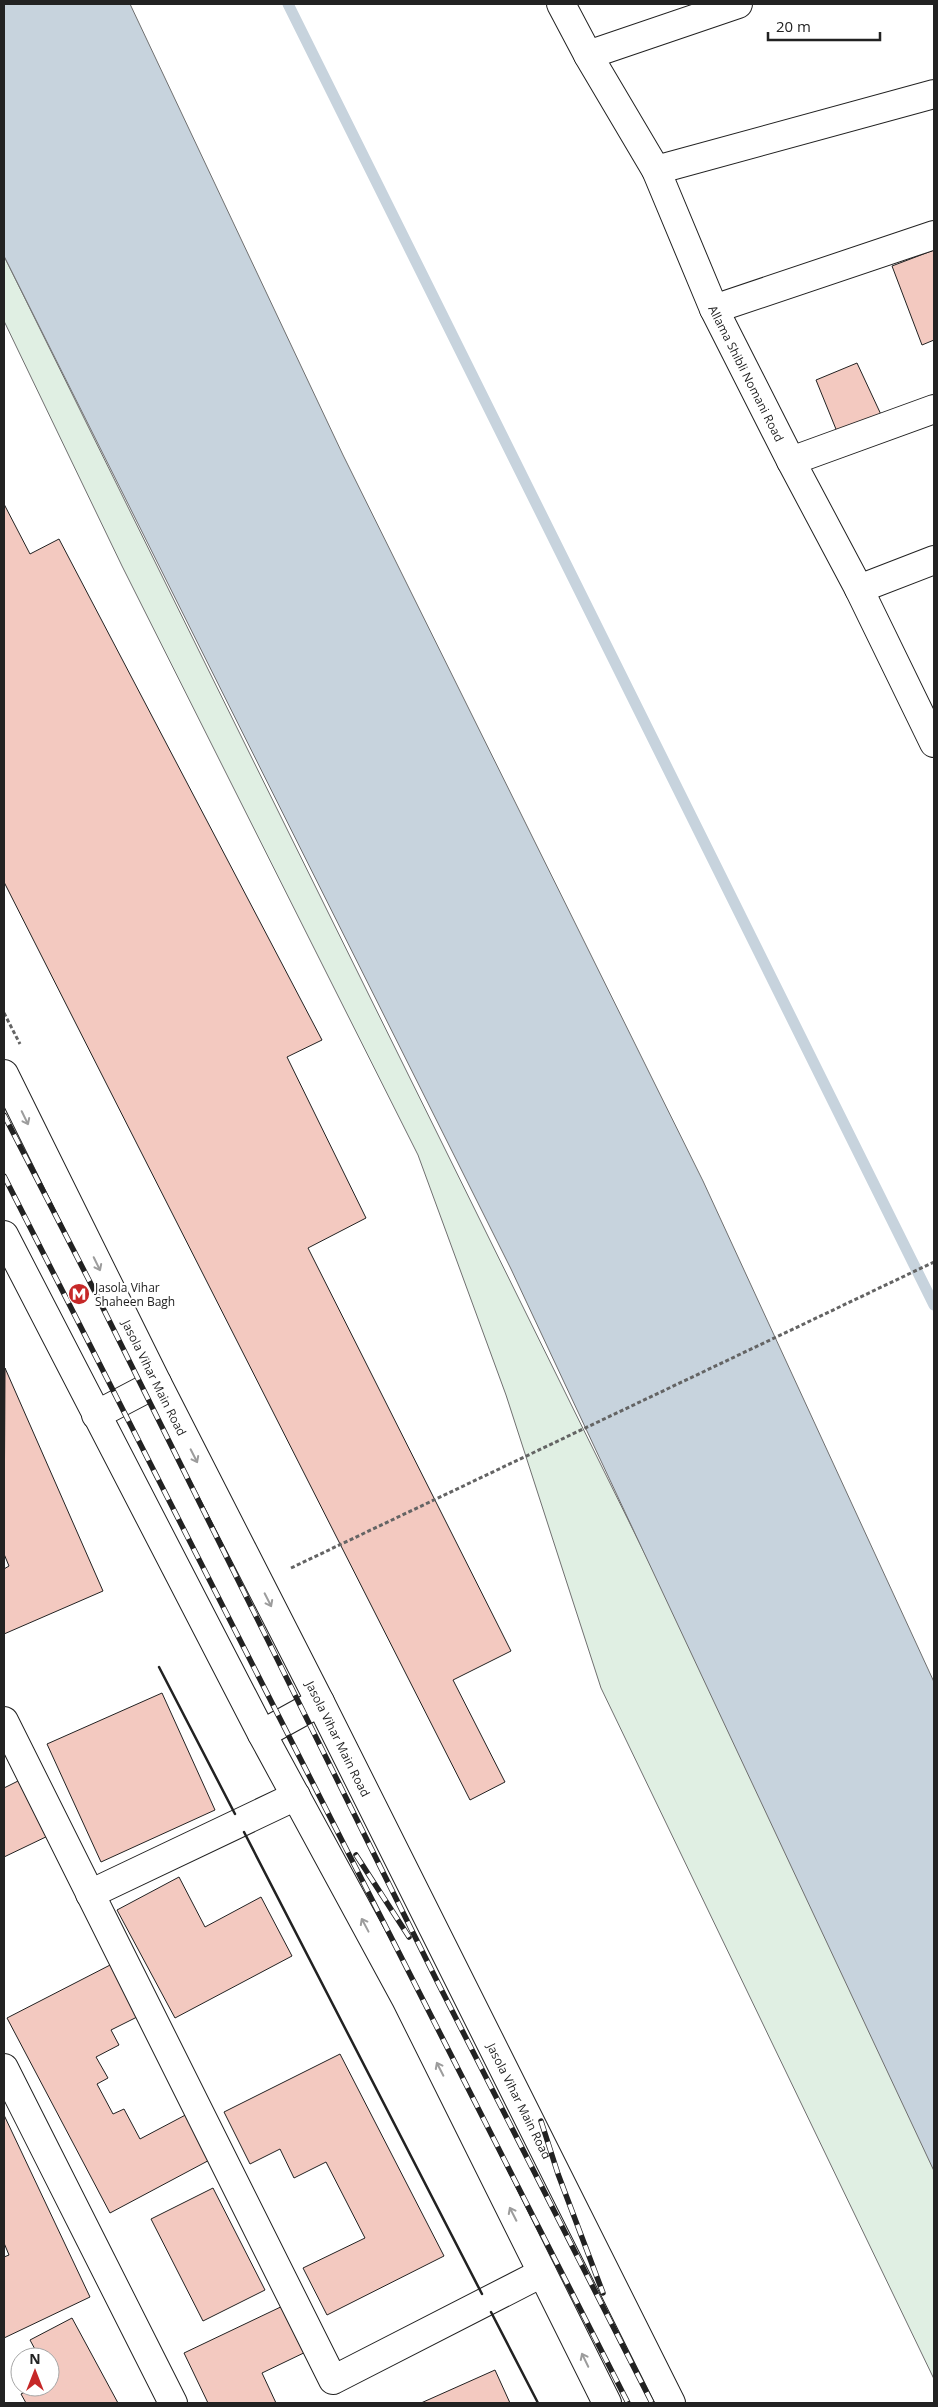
<svg xmlns="http://www.w3.org/2000/svg" width="938" height="2407" font-family="'Open Sans',sans-serif">
<rect width="100%" height="100%" fill="#fff"/>
<!-- green -->
<polygon fill="#e0efe3" stroke="#6f6f6f" points="4,256 841,1951 934,2118 934,2379 601,1688 506,1395 418,1155 122,566 4,321"/>
<!-- water -->
<polygon fill="#c7d3dd" stroke="#6f6f6f" points="4,4 130,4 343,455 703,1181 934,1682 934,2171 511,1269 4,256"/>
<g fill="none" stroke-linecap="round" stroke-linejoin="round">
<!-- stream -->
<polyline stroke="#c7d3dd" stroke-width="11" points="288,4 934,1305"/>
</g>
<!-- building -->
<g fill="#f3c9c0" stroke="#222">
<polygon points="934,250 934,340 922,345 892,266"/>
<polygon points="857,363 884,421 840,439 816,380"/>
<polygon points="4,504 30,554 59,539 322,1040 287,1057 366,1218 308,1248 511,1651 453,1680 505,1782 470,1800 4,882"/>
<polygon points="5,1368 103,1591 4,1634 4,1569 9,1566 4,1554"/>
<polygon points="162,1693 215,1810 101,1862 47,1744"/>
<polygon points="24,1778 52,1834 4,1857 4,1788"/>
<polygon points="179,1877 205,1927 261,1897 292,1956 175,2018 117,1910"/>
<polygon points="114,1963 141,2015 111,2030 119,2045 96,2057 108,2078 97,2084 113,2114 124,2109 140,2139 193,2111 217,2156 110,2213 7,2018"/>
<polygon points="340,2054 444,2256 327,2315 303,2268 365,2238 326,2162 294,2178 280,2149 250,2164 224,2112"/>
<polygon points="4,2115 90,2297 4,2338 4,2257 9,2255 4,2243"/>
<polygon points="213,2188 265,2290 203,2321 151,2219"/>
<polygon points="289,2303 312,2349 262,2373 276,2403 208,2403 184,2353"/>
<polygon points="72,2318 118,2403 26,2403 21,2394 35,2387 50,2387 50,2357 31,2357 37,2353 30,2340"/>
<polygon points="495,2370 510,2403 421,2403"/>
</g>
<g fill="none" stroke-linecap="round" stroke-linejoin="round">
<!-- street casing -->
<g stroke="#222" stroke-width="30">
<g id="street">
<polyline points="588,55 738,4"/>
<polyline points="656,170 934,94"/>
<polyline points="714,309 934,235"/>
<polyline points="791,461 934,409"/>
<polyline points="859,589 934,560"/>
<polyline points="96,1415 157,1383"/>
<polyline points="4,1721 333,2380 542,2273"/>
<polyline points="262,1734 320,1702"/>
<polyline points="90,1894 296,1796"/>
<polyline points="4,2068 173,2403"/>
</g>
</g>
<!-- secondary casing -->
<g stroke="#222" stroke-width="30">
<g id="secondary">
<path id="s1" d="M561 4 588 55 656 170 714 309 791 461 859 589 934 743"/>
<path id="s2" d="M4 1074 157 1383 320 1702 671 2403"/>
<polyline points="4,1235 262,1734 406,1999 607,2403"/>
</g>
</g>
<!-- path -->
<g stroke="#646464" stroke-width="3" stroke-dasharray="4 2.5" stroke-linecap="butt">
<polyline points="4,1013 20,1044"/>
<polyline points="291,1568 934,1262"/>
</g>
<!-- street -->
<use href="#street" stroke="#fff" stroke-width="28"/>
<!-- secondary -->
<use href="#secondary" stroke="#fff" stroke-width="28"/>
<!-- rail casing -->
<g stroke="#222" stroke-width="5.5">
<g id="rail">
<polyline points="4,1115 93,1288 438,1983 652,2403"/>
<polyline points="4,1176 628,2403"/>
<polyline points="356,1855 409,1937"/>
<polyline points="541,2121 558,2174 603,2293"/>
</g>
</g>
<!-- rail -->
<use href="#rail" stroke="#fff" stroke-width="4" stroke-dasharray="11" stroke-linecap="butt"/>
<!-- wall -->
<g stroke="#222" stroke-width="2.5">
<polyline points="159,1667 235,1814"/>
<polyline points="244,1832 482,2294"/>
<polyline points="491,2312 538,2403"/>
</g>
</g>
<!-- one-way arrows -->
<defs><path id="oneway-shaft" d="M-6 0H5M1.5-3L5.5 0L1.5 3" fill="none" stroke-width="1.6" stroke-linecap="round" stroke-linejoin="round" transform="scale(1.25)"/></defs>
<g stroke="#9c9c9c">
<use href="#oneway-shaft" transform="translate(25 1118) rotate(64)"/>
<use href="#oneway-shaft" transform="translate(97 1264) rotate(64)"/>
<use href="#oneway-shaft" transform="translate(194 1456) rotate(63)"/>
<use href="#oneway-shaft" transform="translate(268 1600) rotate(63)"/>
<use href="#oneway-shaft" transform="translate(365 1925) rotate(-118)"/>
<use href="#oneway-shaft" transform="translate(440 2069) rotate(-117)"/>
<use href="#oneway-shaft" transform="translate(513 2214) rotate(-117)"/>
<use href="#oneway-shaft" transform="translate(585 2360) rotate(-116)"/>
</g>
<!-- icons -->
<defs>
<g id="metro-disc" transform="scale(1.125)"><circle r="9.5" fill="#c62828" stroke="#fff"/><path d="M-5.5 5V-5H-3L0 0L3-5H5.5V5H3V-.5L0 4L-3-.5V5Z" fill="#fff"/></g>
</defs>
<g fill-rule="evenodd">
<use href="#metro-disc" x="79" y="1294"/>
</g>
<g text-anchor="middle" dominant-baseline="central" stroke-width="4" stroke-linejoin="round" paint-order="stroke">
<!-- street labels -->
<g font-size="12" fill="#222" stroke="#fff">
<text stroke="none"><textPath href="#s1" startOffset="414">Allama Shibli Nomani Road</textPath></text>
<text stroke="none"><textPath href="#s2" startOffset="339">Jasola Vihar Main Road</textPath></text>
<text stroke="none"><textPath href="#s2" startOffset="744">Jasola Vihar Main Road</textPath></text>
<text stroke="none"><textPath href="#s2" startOffset="1149">Jasola Vihar Main Road</textPath></text>
</g>
<!-- poi labels -->
<g font-size="12" fill="#222" stroke="#fff" text-anchor="start">
<text x="95" y="1287">Jasola Vihar<tspan x="95" dy="14">Shaheen Bagh</tspan></text>
</g>
</g>
<!-- border -->
<rect width="938" height="2407" fill="none" stroke="#222222" stroke-width="10"/>
<!-- north arrow -->
<g transform="translate(35 2372)"><circle r="24" fill="#ffffff" stroke="#a7a7a7"/>
<path d="M0-4L9 19L0 12L-9 19Z" fill="#c62828"/>
<text y="-8" font-size="14" font-weight="bold" text-anchor="middle" fill="#222222">N</text>
</g>
<!-- scale -->
<path d="M768 32v8h112v-8" fill="none" stroke="#222222" stroke-width="2.5"/>
<text x="776" y="32" font-size="15" fill="#222222" stroke="#ffffff" stroke-width="4" paint-order="stroke">20 m</text>
</svg>
